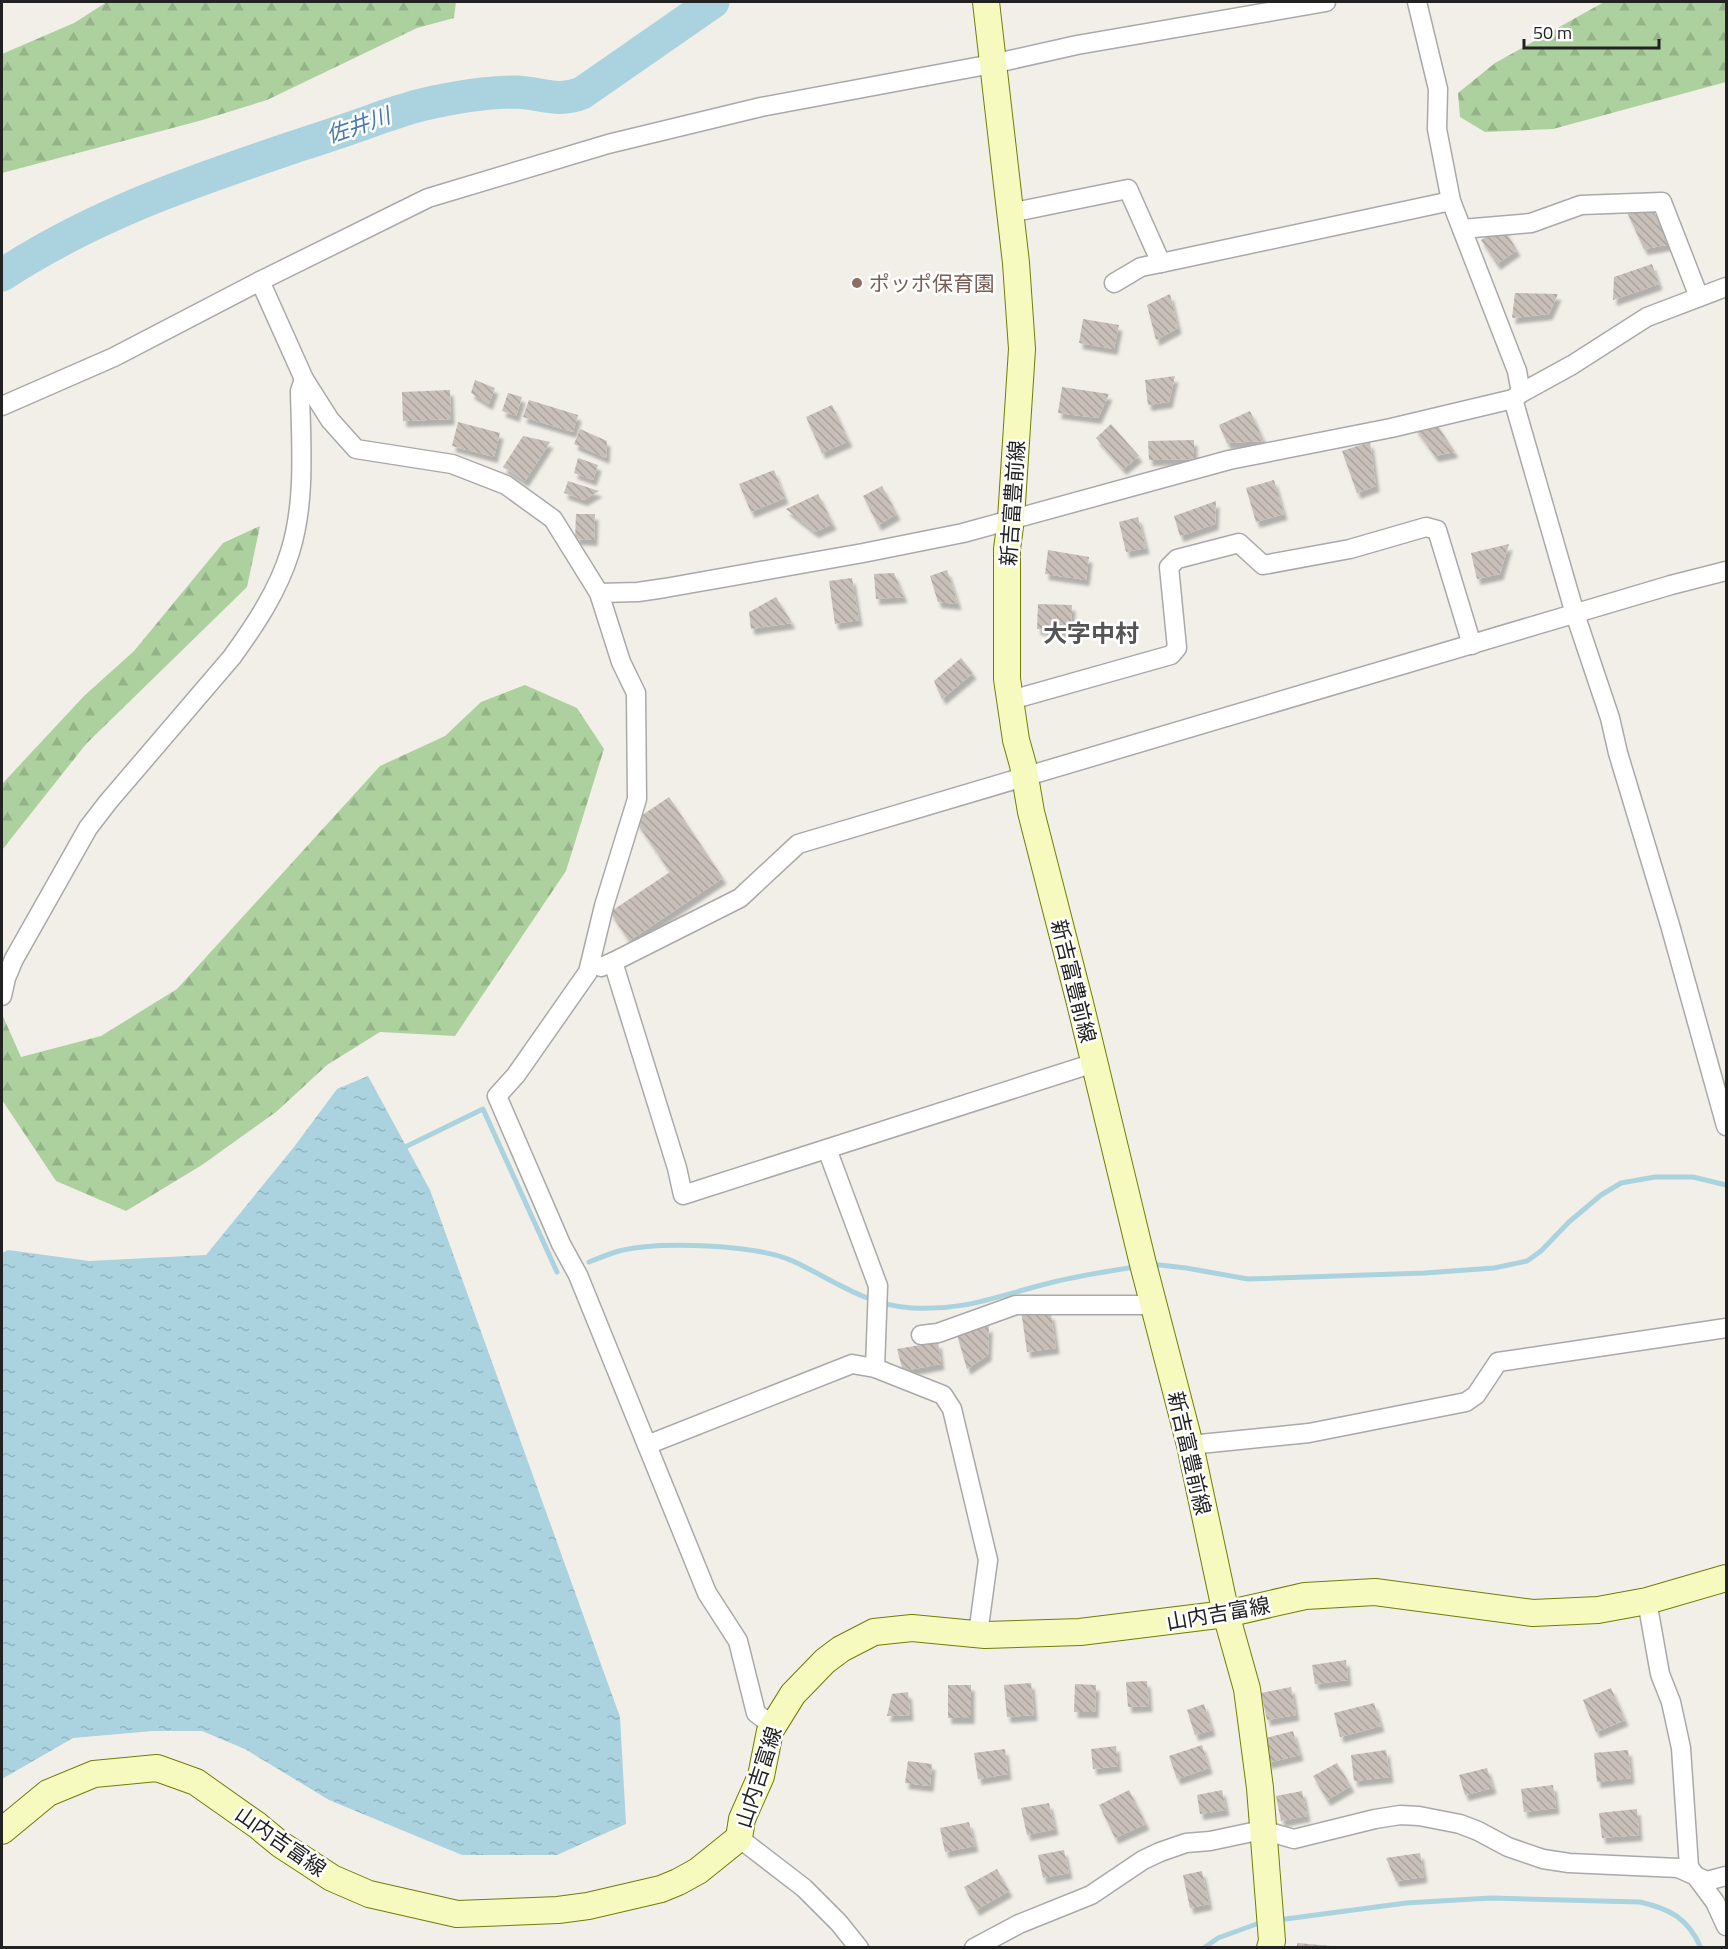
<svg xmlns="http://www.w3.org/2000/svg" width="1728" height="1949" font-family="'Titillium Web','Noto Sans JP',sans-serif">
<defs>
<pattern id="forest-firs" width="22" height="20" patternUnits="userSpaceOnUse" patternTransform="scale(1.5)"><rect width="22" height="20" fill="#add19e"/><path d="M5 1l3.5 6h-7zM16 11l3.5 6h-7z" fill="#95b388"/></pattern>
<pattern id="water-ripples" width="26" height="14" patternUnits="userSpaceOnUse" patternTransform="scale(1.5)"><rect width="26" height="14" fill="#aad3df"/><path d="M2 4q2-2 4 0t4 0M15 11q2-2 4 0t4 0" fill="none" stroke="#92b5bf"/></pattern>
<pattern id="building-back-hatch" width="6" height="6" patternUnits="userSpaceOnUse" patternTransform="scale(1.5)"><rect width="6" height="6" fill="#c7bfb8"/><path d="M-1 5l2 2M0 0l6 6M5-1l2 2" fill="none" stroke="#aba49e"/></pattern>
<filter id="shadow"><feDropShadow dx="3.5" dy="6" stdDeviation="1.5" flood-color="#0004"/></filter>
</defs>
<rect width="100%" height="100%" fill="#f2efe9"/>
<!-- forest -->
<g fill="url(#forest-firs)">
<polygon points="107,2 456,2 454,18 417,28 267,100 199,121 2,173 2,54 74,23"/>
<polygon points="1604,2 1726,2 1726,82 1553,129 1485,132 1460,117 1458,93 1495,63"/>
<polygon points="260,526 247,587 86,744 2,850 2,784 84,696 134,651 223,543"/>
<polygon points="525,685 577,708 604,749 566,871 455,1036 380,1032 327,1065 276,1112 202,1165 126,1211 56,1181 2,1100 2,1014 21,1057 101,1036 177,989 380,766 445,736 481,702"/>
</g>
<!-- water -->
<polygon fill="url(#water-ripples)" points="368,1076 430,1190 620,1717 626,1824 557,1855 462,1855 329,1800 245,1749 202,1731 153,1731 73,1738 2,1779 2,1253 8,1250 89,1261 206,1255 294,1147 337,1089"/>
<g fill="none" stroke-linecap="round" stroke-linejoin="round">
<!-- stream -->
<g stroke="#aad3df" stroke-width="5">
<polyline points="401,1149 483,1109 557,1272"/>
<path d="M589 1262C599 1258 609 1254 619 1251 659 1241 757 1244 795 1262 835 1281 866 1305 912 1308 965 1311 997 1296 1046 1284 1075 1276 1105 1272 1135 1267"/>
<polyline points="1151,1264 1186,1268 1248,1279 1425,1273 1494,1268 1527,1261 1541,1251 1569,1222 1601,1195 1621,1183 1655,1177 1693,1177 1726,1185"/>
<path d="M1278 1920 1406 1903 1491 1898 1640 1902C1670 1909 1688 1918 1701 1948"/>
<polyline points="1204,1948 1218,1938 1262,1922"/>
</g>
<!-- river -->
<path stroke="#aad3df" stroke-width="33" d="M2 275C97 213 194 181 300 145 328 136 355 127 382 117 395 113 408 108 421 105 451 98 485 92 516 92 540 93 558 103 582 93L713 2"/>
</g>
<!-- building -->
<g fill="url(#building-back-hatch)" filter="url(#shadow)">
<polygon points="1651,208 1673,244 1644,249 1626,210"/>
<polygon points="1502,226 1517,250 1497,264 1481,240"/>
<polygon points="1652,264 1659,284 1613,300 1614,277"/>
<polygon points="1515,293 1558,294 1549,314 1512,318"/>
<polygon points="1170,294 1178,328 1156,340 1147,305"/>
<polygon points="1083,319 1119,325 1114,349 1079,343"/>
<polygon points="1175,376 1169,402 1148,405 1145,380"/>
<polygon points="475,380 495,388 489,404 471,393"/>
<polygon points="1062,387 1109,394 1098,418 1058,413"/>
<polygon points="450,390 451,419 403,421 402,392"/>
<polygon points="508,393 522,397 516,416 502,411"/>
<polygon points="529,400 578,415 573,432 523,417"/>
<polygon points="832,405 849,441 822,453 806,417"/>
<polygon points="1250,411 1264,441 1227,443 1219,425"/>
<polygon points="458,422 500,433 494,457 452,446"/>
<polygon points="1435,422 1455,452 1435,456 1414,427"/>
<polygon points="1111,424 1139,456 1123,469 1096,438"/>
<polygon points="580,429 607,441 606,458 574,444"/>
<polygon points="523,436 550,442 525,481 503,467"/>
<polygon points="1194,440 1194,459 1149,460 1148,441"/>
<polygon points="1370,442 1376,486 1357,493 1342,451"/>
<polygon points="578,458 598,465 593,480 574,473"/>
<polygon points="774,470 785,498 751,512 739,484"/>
<polygon points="1274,480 1284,514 1256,522 1246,488"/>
<polygon points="568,481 599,491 584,500 564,493"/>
<polygon points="882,486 897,514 878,525 863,496"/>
<polygon points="818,494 833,524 815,532 786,509"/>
<polygon points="1216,501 1215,524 1180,536 1174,516"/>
<polygon points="576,514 595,514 594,540 575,539"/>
<polygon points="1138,517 1146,548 1126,552 1119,522"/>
<polygon points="1509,544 1500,574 1477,579 1471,553"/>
<polygon points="1048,550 1089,557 1086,580 1045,574"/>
<polygon points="947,570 958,604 938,602 930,576"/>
<polygon points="894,573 904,597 876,599 874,574"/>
<polygon points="852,578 859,620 835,624 829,581"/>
<polygon points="776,597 792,623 751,629 749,612"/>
<polygon points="1038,604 1072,605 1071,631 1037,629"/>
<polygon points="961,658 973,673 942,699 934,681"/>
<polygon points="669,797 723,878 629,941 610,912 670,872 635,820"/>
<polygon points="1021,1310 1051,1314 1056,1348 1027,1352"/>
<polygon points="989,1326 988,1355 967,1369 957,1335"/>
<polygon points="938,1342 941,1364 903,1371 897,1349"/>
<polygon points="1346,1660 1348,1680 1315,1684 1312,1665"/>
<polygon points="1147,1681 1149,1706 1128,1707 1126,1682"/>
<polygon points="1031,1683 1034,1715 1007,1717 1004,1685"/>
<polygon points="1075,1684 1096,1685 1095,1712 1074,1712"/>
<rect x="948" y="1685" width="23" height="33"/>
<polygon points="1291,1687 1296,1715 1267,1720 1261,1693"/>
<polygon points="1611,1688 1625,1720 1596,1732 1583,1700"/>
<polygon points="908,1692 910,1715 887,1716 892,1694"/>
<polygon points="1374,1703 1381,1726 1340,1737 1334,1713"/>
<polygon points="1204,1704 1212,1730 1195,1735 1187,1710"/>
<polygon points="1293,1731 1300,1755 1268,1763 1262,1739"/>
<polygon points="1202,1745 1209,1768 1177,1779 1169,1756"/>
<polygon points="1116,1746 1118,1766 1093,1769 1091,1749"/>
<polygon points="1005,1749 1008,1774 978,1779 974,1753"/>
<polygon points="1386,1750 1390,1777 1354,1781 1351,1755"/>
<polygon points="1628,1750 1631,1778 1597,1782 1594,1753"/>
<polygon points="908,1761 932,1764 930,1786 905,1783"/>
<polygon points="1337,1763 1351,1786 1327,1800 1313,1776"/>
<polygon points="1487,1768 1493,1788 1465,1795 1459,1775"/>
<polygon points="1553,1785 1556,1808 1524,1812 1521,1789"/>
<polygon points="1129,1790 1146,1824 1115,1838 1099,1805"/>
<polygon points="1222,1790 1226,1810 1200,1814 1197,1795"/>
<polygon points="1302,1791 1307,1816 1281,1821 1276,1796"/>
<polygon points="1049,1803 1055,1829 1027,1835 1021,1808"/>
<polygon points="1637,1809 1639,1835 1602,1838 1599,1813"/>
<polygon points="969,1822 975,1846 945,1852 940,1828"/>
<polygon points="1064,1850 1069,1873 1043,1878 1038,1855"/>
<polygon points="1420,1853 1424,1877 1396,1881 1386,1858"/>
<polygon points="997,1869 1009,1891 976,1910 964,1887"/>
<polygon points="1202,1871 1209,1904 1190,1908 1183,1875"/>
<polygon points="1297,1943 1332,1946 1332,1948 1297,1948"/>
</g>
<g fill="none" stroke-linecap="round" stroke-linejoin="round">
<!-- minor casing -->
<g stroke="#a9a9a9" stroke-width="21">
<g id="minor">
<polyline points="1417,2 1438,89 1437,129 1451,201 1517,371 1521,393"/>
<polyline points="1010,213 1128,189 1161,263 1451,201"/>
<polyline points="1462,229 1531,223 1581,205 1662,202 1699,297"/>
<polyline points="260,281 304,379 330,420 356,449 452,464 506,485 553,519 599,593 638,592 665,588 863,553 963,533 1229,460 1391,428 1513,399 1521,393 1572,365 1647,317 1726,287"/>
<polyline points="1114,283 1141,267 1161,263"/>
<polyline points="1513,399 1575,614 1610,718 1618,753 1670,925 1726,1126"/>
<polyline points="2,406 114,357 260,281 428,198 608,144 761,107 992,64 1077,45 1326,2"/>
<polyline points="599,593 621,662 636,693 637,799 604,906 588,972 516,1075 497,1096 561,1244 578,1275 707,1593 738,1641 756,1713 773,1726"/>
<polyline points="1011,700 1171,655 1177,648 1169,567 1177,559 1239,543 1263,565 1350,549 1426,527 1437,530 1472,645"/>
<polyline points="613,962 740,898 798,844 1671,585 1726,571"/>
<polyline points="601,967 613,962 677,1168 683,1195 1094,1063"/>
<path d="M2 996 6 978 14 959 88 828 108 802 232 657C255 625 278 591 290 552 306 501 301 444 300 391L304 379"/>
<polyline points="827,1149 878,1286 875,1368"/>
<polyline points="921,1335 938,1333 1016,1305 1153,1305"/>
<polyline points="647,1445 852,1364 875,1368 943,1395 952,1409 988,1560 978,1634"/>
<polyline points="1190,1445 1309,1433 1466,1402 1476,1395 1498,1362 1726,1328"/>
<polyline points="1647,1601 1660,1674 1671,1702 1681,1748 1689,1867 1715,1902 1726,1926"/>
<polyline points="739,1838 804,1888 839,1923 859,1948"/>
<polyline points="974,1948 1019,1924 1091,1895 1143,1860 1160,1852 1186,1843 1210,1841 1262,1830 1294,1839 1375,1819 1400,1815 1419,1816 1460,1824 1478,1831 1508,1847 1543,1859 1569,1863 1678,1868 1707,1881 1726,1876"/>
</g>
</g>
<!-- secondary casing -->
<g stroke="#707d05" stroke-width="28">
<g id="secondary">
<polyline points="986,2 1016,263 1022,349 1011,519 1007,549 1007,679 1016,740 1023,765 1031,812 1080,1003 1143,1264 1190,1445 1226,1614 1247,1689 1260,1788 1272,1941 1270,1948"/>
<polyline points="2,1831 48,1793 94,1774 157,1768 196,1782 257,1825 280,1844 332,1878 369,1894 457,1914 558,1910 588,1906 661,1889 678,1882 698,1871 739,1838 742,1819 761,1776 770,1731 793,1694 825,1661 841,1649 874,1632 912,1628 985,1635 1080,1632 1226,1614 1305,1596 1375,1592 1533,1613 1598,1610 1647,1601 1726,1578"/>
</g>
</g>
<!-- minor -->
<use href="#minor" stroke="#fff" stroke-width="18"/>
<!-- secondary -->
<use href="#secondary" stroke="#f7fabf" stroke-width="26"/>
</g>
<!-- markers -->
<circle fill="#8d6e63" stroke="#fff" stroke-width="2" cx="857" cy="283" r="6"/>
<g text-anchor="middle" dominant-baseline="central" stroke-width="5" stroke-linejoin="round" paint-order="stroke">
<!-- education labels -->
<g font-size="21" fill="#785e54" stroke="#fff" text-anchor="start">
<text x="869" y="283">ポッポ保育園</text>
</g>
<!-- street labels -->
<g font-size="21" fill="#222" stroke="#fff">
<text transform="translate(1012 503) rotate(-86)">新吉富豊前線</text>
<text transform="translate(1074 981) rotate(76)">新吉富豊前線</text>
<text transform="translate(1190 1453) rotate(77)">新吉富豊前線</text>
<text transform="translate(1218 1613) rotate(-10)">山内吉富線</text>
<text transform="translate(758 1777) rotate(-72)">山内吉富線</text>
<text transform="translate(281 1841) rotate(35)">山内吉富線</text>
</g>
<!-- water labels -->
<g font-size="22" font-style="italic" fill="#4a7aab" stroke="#fff">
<text transform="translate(358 125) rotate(-19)">佐井川</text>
</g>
<!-- quarter labels -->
<g font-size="24" font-weight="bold" fill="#555" stroke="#fff">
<text x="1091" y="633">大字中村</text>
</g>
</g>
<!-- border -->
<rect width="1728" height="1949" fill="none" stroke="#222222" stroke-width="6"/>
<!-- scale -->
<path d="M1524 39v9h135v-9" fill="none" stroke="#222222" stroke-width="3"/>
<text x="1533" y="39" font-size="18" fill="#222222" stroke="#ffffff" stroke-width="4.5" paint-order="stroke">50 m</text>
</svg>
